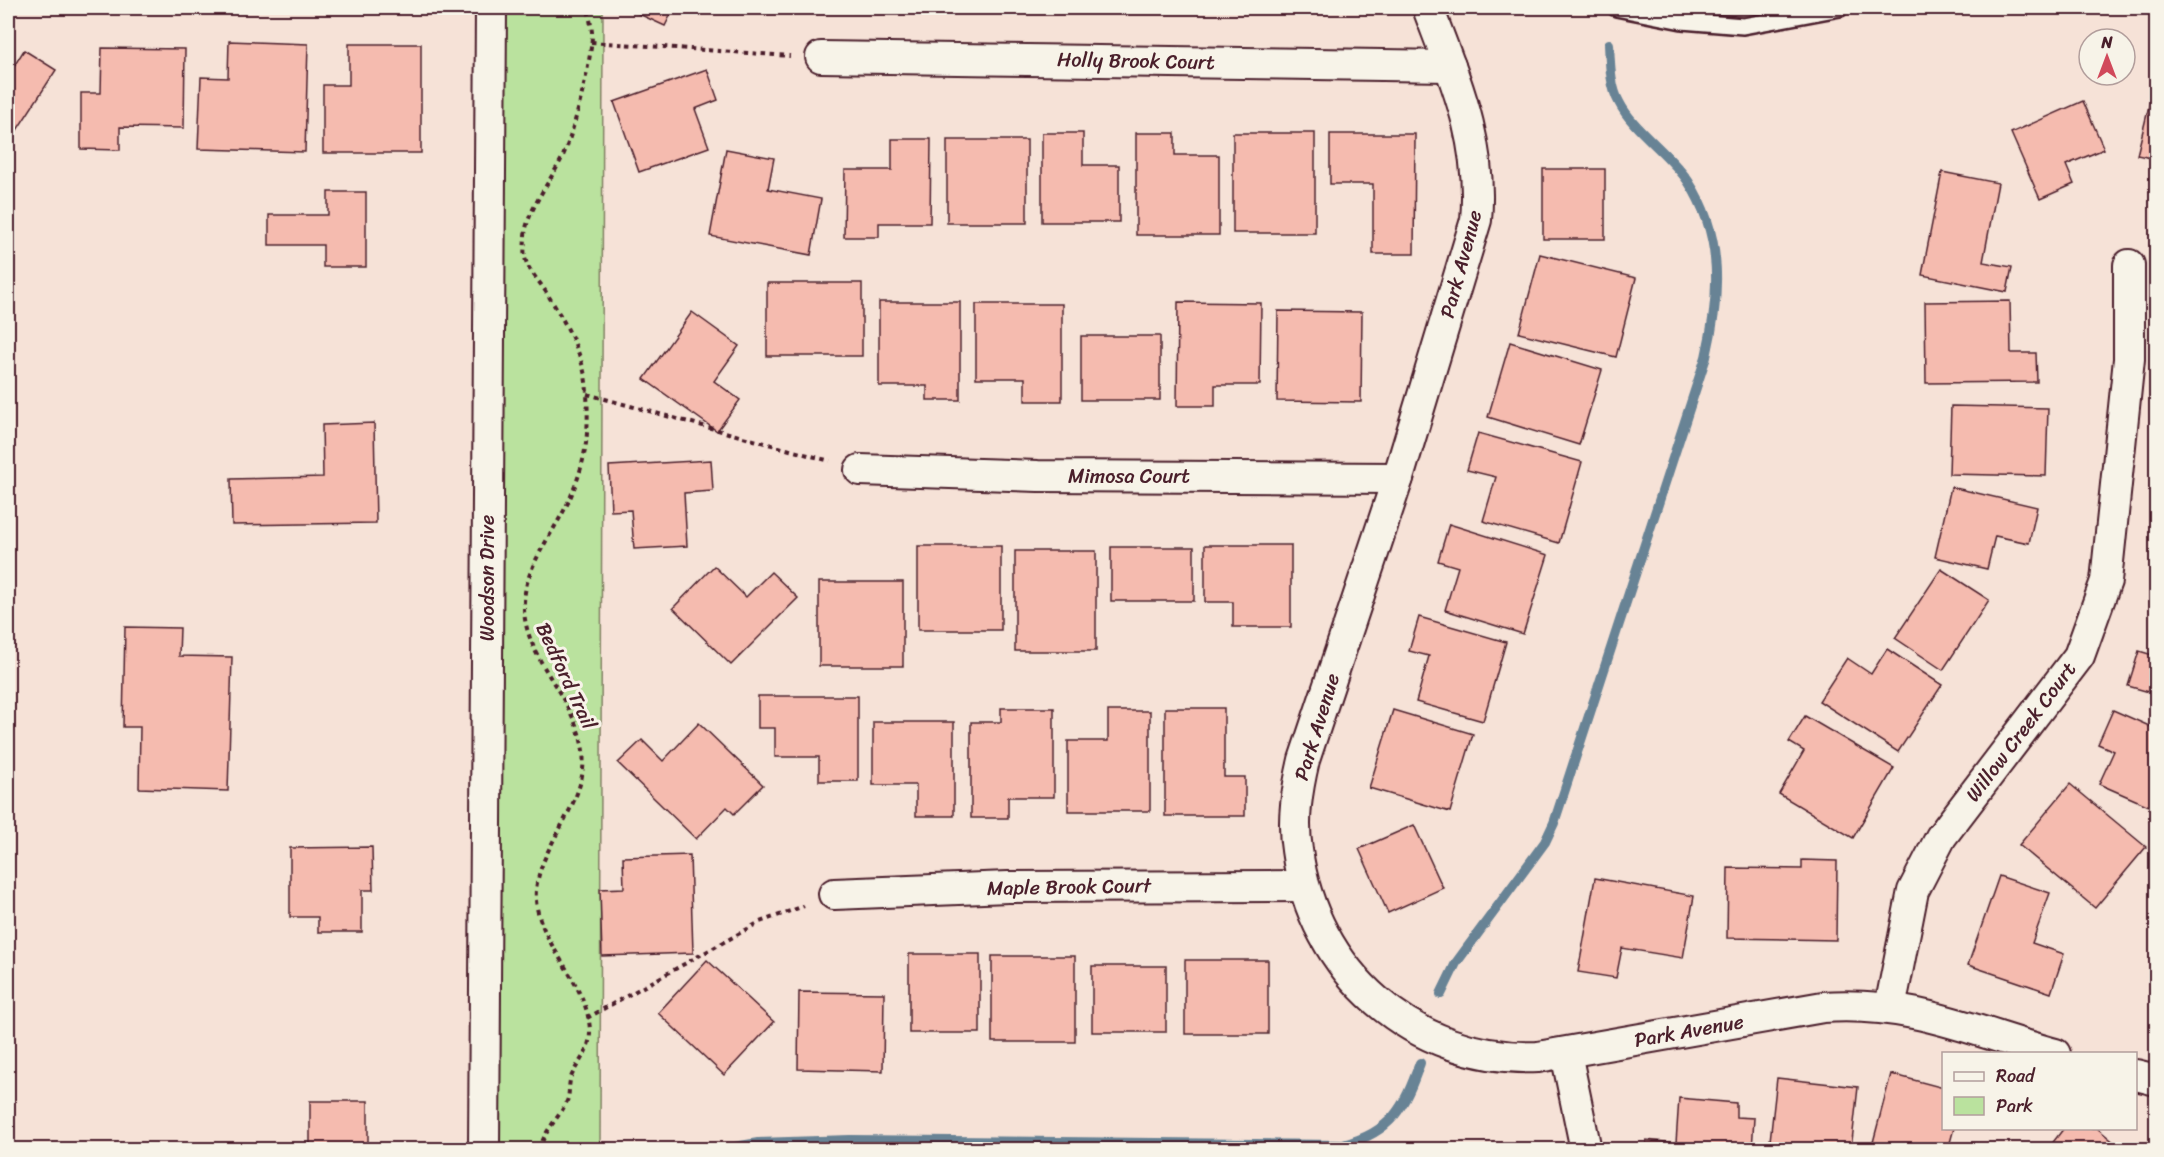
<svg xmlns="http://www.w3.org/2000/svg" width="2164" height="1157" font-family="Sriracha,sans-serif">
<rect width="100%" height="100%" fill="#f6e2d7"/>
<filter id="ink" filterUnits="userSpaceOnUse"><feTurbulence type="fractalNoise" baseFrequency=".0167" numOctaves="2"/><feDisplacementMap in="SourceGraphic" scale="12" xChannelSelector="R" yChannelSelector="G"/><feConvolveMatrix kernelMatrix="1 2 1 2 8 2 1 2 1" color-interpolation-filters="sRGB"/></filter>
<g filter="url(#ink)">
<!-- green -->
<polygon fill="#bae29e" stroke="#828064" stroke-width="1.5" points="506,8 603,8 600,1149 500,1149"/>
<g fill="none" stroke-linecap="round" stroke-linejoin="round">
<!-- stream -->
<g stroke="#688395" stroke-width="10">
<path d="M1441 994 1456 963 1545 842 1554 823 1706 357C1720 296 1724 236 1688 181 1669 153 1633 130 1619 102 1610 86 1610 62 1609 44"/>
<path d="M718 1150 758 1143 850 1140 1343 1145C1392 1132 1404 1108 1420 1063"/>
</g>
</g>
<!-- building -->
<g fill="#f5bbaf" stroke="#4a1f2b" stroke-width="1.5">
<polygon points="626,8 674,8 665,26"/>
<polygon points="229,41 308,44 305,152 198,149 201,77 228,78"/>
<polygon points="349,44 421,44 421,153 323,153 323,85 349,85"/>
<polygon points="102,48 185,49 184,128 120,127 120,150 81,149 81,93 101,93"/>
<polygon points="24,50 56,70 8,144 8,69 11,71"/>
<polygon points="707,69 718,100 695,109 709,147 639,172 614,102"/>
<polygon points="2156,77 2156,159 2137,155"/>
<polygon points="2083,101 2104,149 2066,165 2074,184 2040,199 2011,133"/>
<polygon points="1042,133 1083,133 1083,165 1119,165 1119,222 1042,222"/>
<polygon points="1136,133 1175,133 1175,155 1219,155 1219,235 1136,235"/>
<rect x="1233" y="133" width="82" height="100"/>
<polygon points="1330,134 1415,134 1414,254 1373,254 1373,184 1330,184"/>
<polygon points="892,139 931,139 930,223 879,223 879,237 844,237 845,170 892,170"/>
<rect x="947" y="140" width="80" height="83"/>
<polygon points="726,149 774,158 768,189 821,199 811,255 710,236"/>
<rect x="1543" y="169" width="62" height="70"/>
<polygon points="1942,172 1998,183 1983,262 2012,267 2007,292 1922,275"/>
<polygon points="328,192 366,192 366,267 323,267 323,245 269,245 269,215 328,215"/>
<polygon points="1540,254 1636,278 1616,357 1519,333"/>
<rect x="767" y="283" width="95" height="73"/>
<polygon points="2010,301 2011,353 2036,353 2037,382 1926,383 1925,302"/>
<polygon points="879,302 960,302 960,400 927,400 927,386 879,386"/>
<polygon points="1178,302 1261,303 1260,385 1215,385 1215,406 1177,406"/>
<polygon points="976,304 1062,304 1062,401 1025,401 1025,378 976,378"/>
<polygon points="1278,311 1362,312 1361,402 1277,401"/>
<polygon points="692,312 739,346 714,381 740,400 717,431 644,379"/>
<rect x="1081" y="336" width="79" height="64"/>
<polygon points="1510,342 1602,370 1579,445 1488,417"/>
<polygon points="1951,406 2048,408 2046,476 1949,474"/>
<polygon points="374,423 376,523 232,525 231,479 323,477 322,425"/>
<polygon points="1478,433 1582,462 1559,543 1483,521 1496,477 1467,470"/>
<polygon points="711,460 713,491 684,493 687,546 634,549 631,510 611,511 609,466"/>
<polygon points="1951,487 2037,507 2029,543 1995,536 1987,569 1935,557"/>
<polygon points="1449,524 1548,555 1523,634 1445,610 1458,567 1438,561"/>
<polygon points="1205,545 1291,545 1291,627 1233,627 1233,602 1205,602"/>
<rect x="918" y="546" width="83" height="84"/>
<rect x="1111" y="547" width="83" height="54"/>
<rect x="1015" y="551" width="81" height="100"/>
<polygon points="714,566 746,597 771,572 798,598 731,665 673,608"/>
<polygon points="1941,569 1989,600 1943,670 1895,638"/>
<rect x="819" y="582" width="84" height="84"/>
<polygon points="1419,617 1506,642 1483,721 1416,702 1429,656 1409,651"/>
<polygon points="125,627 180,628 179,656 232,657 228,791 139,788 140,727 123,727"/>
<polygon points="1887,649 1942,685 1898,752 1819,701 1847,658 1871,674"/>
<polygon points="2139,651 2156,656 2156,694 2128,686"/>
<polygon points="758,696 858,696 858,781 819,781 819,757 775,757 775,728 758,728"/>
<polygon points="1001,708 1054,708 1054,797 1008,797 1008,818 971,818 971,722 1001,722"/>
<polygon points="1165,708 1224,708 1224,777 1245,777 1245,816 1165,816"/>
<polygon points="1393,710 1473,734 1450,812 1369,788"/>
<polygon points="2113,710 2156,729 2156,809 2099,784 2114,751 2098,744"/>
<polygon points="1108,711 1150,711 1150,811 1068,811 1068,741 1108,741"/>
<polygon points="1805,716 1894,768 1853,838 1779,794 1804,751 1789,742"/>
<polygon points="873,722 954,722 954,816 916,816 916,785 873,785"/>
<polygon points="699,723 763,785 734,814 727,807 696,839 618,763 642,740 663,761"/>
<polygon points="2070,784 2146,847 2095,908 2019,845"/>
<polygon points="1414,825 1443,888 1388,913 1359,849"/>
<polygon points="372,847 373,890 362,890 362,932 318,932 318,917 290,917 290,848"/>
<polygon points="690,855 693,953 602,956 600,889 624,888 623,857"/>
<polygon points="1802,860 1837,861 1836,940 1727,938 1728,868 1802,869"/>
<polygon points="1999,876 2050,893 2032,943 2064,954 2051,993 1968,965"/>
<polygon points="1595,878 1694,896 1683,958 1622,948 1616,978 1578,972"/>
<rect x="909" y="954" width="71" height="79"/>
<rect x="992" y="956" width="83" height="86"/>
<polygon points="707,960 774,1022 724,1075 658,1013"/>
<rect x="1185" y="960" width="83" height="74"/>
<rect x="1092" y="966" width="74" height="66"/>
<polygon points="799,992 884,993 883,1071 798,1069"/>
<polygon points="1891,1074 1944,1088 1944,1128 1954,1128 1948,1150 1871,1150"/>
<polygon points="1777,1078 1858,1087 1851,1150 1769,1150"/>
<polygon points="1679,1098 1736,1103 1736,1117 1754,1118 1752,1150 1645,1150 1646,1140 1676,1143"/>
<rect x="310" y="1101" width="58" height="49"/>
<polygon points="2064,1128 2097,1128 2123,1150 2047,1150"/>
</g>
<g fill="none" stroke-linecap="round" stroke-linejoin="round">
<!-- lane casing -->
<g stroke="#4a1f2b" stroke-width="20">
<polyline id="lane" points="1616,8 1682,21 1743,26 1840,8"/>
</g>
<!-- street casing -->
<g stroke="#4a1f2b" stroke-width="34">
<g id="street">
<path d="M1428 8C1455 80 1483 141 1476 220L1398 478 1304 760C1297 790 1292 820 1297 850 1313 972 1414 1062 1538 1057L1823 1007C1913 1001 1972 1031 2055 1054"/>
<polyline points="821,57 1450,66"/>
<polyline points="860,470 1038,476 1398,478"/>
<polyline points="834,894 1008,887 1303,886"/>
<polyline points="1890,1008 1913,891 1941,837 2079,656 2106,581 2129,359 2129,265"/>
<polyline points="1566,1053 1586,1150"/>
<polyline points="2136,1075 2156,1080"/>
<polyline points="484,1150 491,8"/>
</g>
</g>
<!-- path -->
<g stroke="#4a1f2b" stroke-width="4" stroke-dasharray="4.5 4.5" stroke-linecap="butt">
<polyline points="591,42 790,56"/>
<polyline points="587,394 830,461"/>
<polyline points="587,1018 760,922 804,906"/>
<path d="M540 1150C544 1129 559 1119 567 1101 570 1094 568 1085 571 1077 578 1061 590 1052 590 1032 589 979 532 941 536 890 541 841 589 803 583 751 576 697 522 658 524 603 525 562 559 528 573 491 587 457 589 429 587 394 586 357 565 322 546 292 540 282 529 271 526 261 523 254 525 243 525 236 526 212 551 180 562 158 573 136 593 56 592 32 591 24 589 15 588 8"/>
</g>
<!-- lane -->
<use href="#lane" stroke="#f7f3e8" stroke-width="15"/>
<!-- street -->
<use href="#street" stroke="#f7f3e8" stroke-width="30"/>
</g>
</g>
<g text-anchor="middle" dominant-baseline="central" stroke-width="6" stroke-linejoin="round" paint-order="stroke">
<!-- street labels -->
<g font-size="20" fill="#4a1f2b" stroke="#f7f3e8">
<text transform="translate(1136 61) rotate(1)">Holly Brook Court</text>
<text transform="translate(1461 264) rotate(-75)">Park Avenue</text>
<text x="1129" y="476">Mimosa Court</text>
<text transform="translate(487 578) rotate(-90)">Woodson Drive</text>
<text transform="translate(566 676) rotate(65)">Bedford Trail</text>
<text transform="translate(1317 727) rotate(-73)">Park Avenue</text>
<text transform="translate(2021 732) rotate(-53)">Willow Creek Court</text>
<text transform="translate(1069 887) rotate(-1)">Maple Brook Court</text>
<text transform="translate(1689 1031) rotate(-10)">Park Avenue</text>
</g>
</g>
<!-- margin -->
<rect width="2164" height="1157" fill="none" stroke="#f7f3e8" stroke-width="30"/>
<rect x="15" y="15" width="2134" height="1127" fill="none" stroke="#4a1f2b" stroke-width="2" filter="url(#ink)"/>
<!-- legend -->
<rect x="1942" y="1052" width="195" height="78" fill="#f7f3e8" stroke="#b29e9c" stroke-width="1.5"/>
<rect x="1954" y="1072" width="30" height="9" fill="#f7f3e8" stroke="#b29e9c" stroke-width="1.5"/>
<text x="1996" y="1082" font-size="18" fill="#4a1f2b">Road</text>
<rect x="1954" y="1097" width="30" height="18" fill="#bae29e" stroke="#b29e9c" stroke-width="1.5"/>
<text x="1996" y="1112" font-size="18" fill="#4a1f2b">Park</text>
<!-- north arrow -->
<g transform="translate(2107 57)"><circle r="28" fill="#f7f3e8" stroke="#b29e9c" stroke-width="1.5"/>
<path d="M0-4.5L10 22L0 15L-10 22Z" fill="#d1495b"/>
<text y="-9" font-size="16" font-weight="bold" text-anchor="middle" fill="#4a1f2b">N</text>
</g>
</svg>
